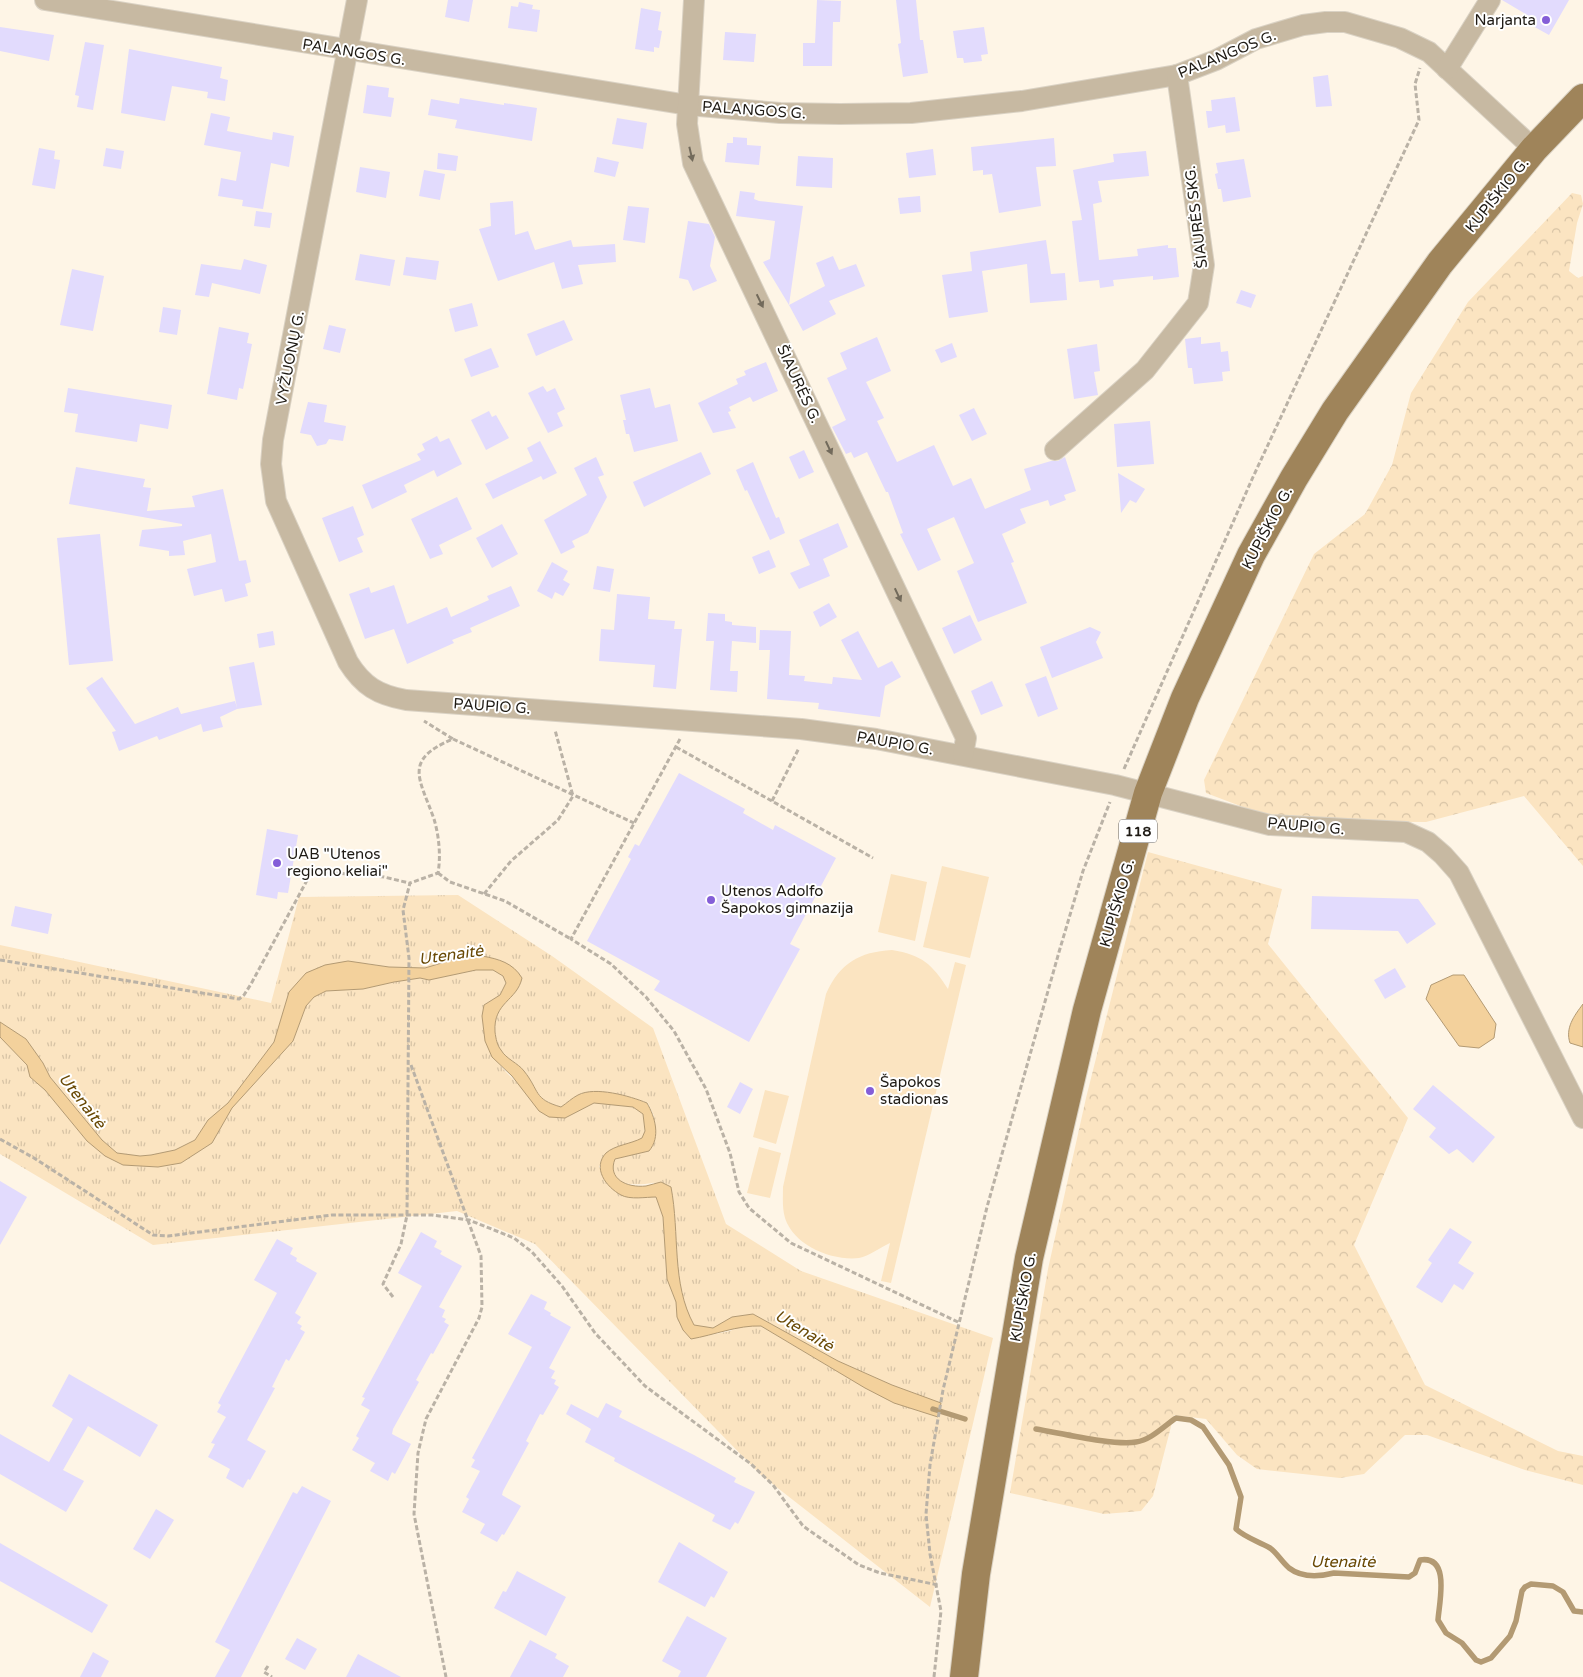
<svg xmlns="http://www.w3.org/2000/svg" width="1583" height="1677" font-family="'Varela Round',sans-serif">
<defs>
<pattern id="grass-tufts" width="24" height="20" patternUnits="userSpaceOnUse" patternTransform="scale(1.25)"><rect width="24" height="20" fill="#fbe4c1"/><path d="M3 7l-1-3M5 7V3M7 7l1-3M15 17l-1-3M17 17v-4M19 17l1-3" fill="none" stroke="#d7c3a5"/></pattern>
<pattern id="forest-crowns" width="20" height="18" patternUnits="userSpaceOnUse" patternTransform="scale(1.25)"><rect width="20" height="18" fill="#fbe4c1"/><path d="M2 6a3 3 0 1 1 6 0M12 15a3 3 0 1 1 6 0" fill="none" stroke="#d7c3a5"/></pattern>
</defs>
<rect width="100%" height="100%" fill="#fef5e6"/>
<!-- grass -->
<path fill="url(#grass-tufts)" d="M458 895 552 956 653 1028 726 1224 801 1271 993 1338 930 1607 761 1475 535 1244 457 1211 153 1245 0 1154V1037L27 1065 30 1077 45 1090 87 1141 105 1156 123 1165 158 1167 181 1163 212 1143 232 1108 293 1041 306 1006 314 997 326 991 363 989 395 982 420 978 429 980 476 970H493L503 976 506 983 500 995 484 1005C474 1060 526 1091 565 1118L594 1103 633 1107 643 1114 645 1132 642 1138C623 1149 609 1144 599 1167L632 1197H656L663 1217 667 1279 676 1302 677 1317 683 1330 691 1339 730 1331 744 1325 761 1326 831 1368 940 1403 892 1385 838 1361 753 1314 732 1317 713 1328 694 1326C671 1283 680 1234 671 1188 666 1186 657 1182 652 1183 634 1186 606 1186 615 1159L649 1151 654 1116 648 1103C630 1096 596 1086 578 1095 572 1098 567 1103 561 1107 533 1098 540 1091 524 1071 518 1063 506 1059 501 1050 497 1045 496 1039 495 1032 493 1002 517 1001 522 978L509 965 498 959H455L425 968 389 967 365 963 283 1018 274 1042 228 1103 208 1120 195 1140 175 1150 151 1155 140 1156 117 1153 102 1140 50 1077 43 1063 26 1039 0 1022V945L271 1003 299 897Z"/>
<!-- forest -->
<g fill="url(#forest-crowns)">
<polygon points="1572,193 1581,195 1583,204 1577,223 1569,271 1578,278 1583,276 1583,866 1524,796 1426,822 1280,821 1206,793 1204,780 1314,554 1365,514 1392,465 1411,393 1468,302"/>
<polygon points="1148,852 1282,889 1268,944 1408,1118 1354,1245 1425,1385 1558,1451 1583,1456 1583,1485 1525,1470 1427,1435 1405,1435 1364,1474 1340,1478 1257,1469 1237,1455 1206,1419 1174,1415 1153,1496 1141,1511 1104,1514 1010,1493 1048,1269 1086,1098"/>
</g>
<!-- park -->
<g fill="#fbe4c1">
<polygon points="942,866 989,877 970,958 923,947"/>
<polygon points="891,874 927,882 915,941 878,932"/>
<path d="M892 950C922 955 932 964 948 989L955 962 966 965 891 1283 881 1281 890 1243C881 1247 869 1256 859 1258 832 1261 794 1246 785 1218 782 1208 783 1197 783 1187L826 994C840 963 859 952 892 950Z"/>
<polygon points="765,1090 789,1096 776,1144 753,1137"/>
<polygon points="759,1147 781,1153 770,1198 747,1193"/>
</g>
<!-- water -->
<g fill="#f3d19c" stroke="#b39a73">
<path d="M482 956C499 959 513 963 522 978 517 1001 493 1002 495 1032 496 1039 497 1045 501 1050 506 1059 518 1063 524 1071 540 1091 533 1099 561 1107 567 1103 572 1098 578 1095 595 1086 630 1096 647 1103 655 1117 661 1137 649 1151L615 1159C607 1179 627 1188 646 1186 651 1185 656 1183 661 1182L671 1187C680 1234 671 1283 694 1325L713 1328 732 1317 753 1314 838 1361 892 1385 941 1403 938 1417 894 1403 865 1388 761 1326C738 1325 714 1335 691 1339L683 1330 677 1317 676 1302 667 1279 663 1217 656 1197C646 1197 630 1200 621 1195 606 1187 592 1168 606 1153 615 1145 631 1144 642 1138L645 1131 643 1114 633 1107 594 1103 565 1118 549 1117 539 1111 512 1076 492 1057 485 1041 482 1016 484 1005 500 995 506 983 503 976 493 970H476L429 980 420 978 394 982 363 989 326 991 314 997 306 1006 293 1041 232 1108 212 1143 181 1163 158 1167 123 1165 105 1156 87 1141 45 1090 30 1077 27 1065 0 1037V1022L26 1039 43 1063 50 1077 102 1140 117 1153 140 1156 151 1155 175 1150 195 1140 208 1120 228 1103 274 1042 289 992 306 973 325 965 348 961 389 967 425 968 455 959Z"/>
<polygon points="1453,975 1464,975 1496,1024 1494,1038 1479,1048 1459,1046 1426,999 1431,985"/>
<path d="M1583 1004V1047L1570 1043C1565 1028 1574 1016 1583 1004Z"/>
</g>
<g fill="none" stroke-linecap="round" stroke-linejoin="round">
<!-- stream -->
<g stroke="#b39a73" stroke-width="5.5">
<polyline points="933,1409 965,1419"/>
<path d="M1036 1429C1060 1433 1115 1446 1136 1442 1151 1440 1164 1426 1176 1418L1191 1420 1203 1427 1229 1465 1241 1497 1236 1529C1246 1538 1258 1541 1270 1548 1277 1553 1282 1562 1289 1568 1302 1578 1318 1577 1334 1573L1409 1577 1415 1573 1420 1560C1451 1555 1439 1603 1438 1620L1446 1633 1462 1643 1476 1660 1481 1662 1491 1658 1510 1636 1516 1621 1522 1591 1525 1587 1531 1584 1553 1586 1563 1592 1574 1611 1583 1612"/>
</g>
</g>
<!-- building -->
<g fill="#e2dbfd">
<polygon points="448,0 473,0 469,22 445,17"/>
<polygon points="817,0 841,1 840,22 833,22 832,66 803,66 803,43 815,43"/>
<polygon points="896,0 916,0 920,40 923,40 928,73 903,77 898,44 901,43"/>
<polygon points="1502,0 1569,0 1549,35 1531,25 1534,19"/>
<polygon points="519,2 533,5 532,9 540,10 537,32 508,28 511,6 518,7"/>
<polygon points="641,8 661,12 658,30 662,31 659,48 654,47 654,52 635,49"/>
<polygon points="0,27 54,35 49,61 0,51"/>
<polygon points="984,27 988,54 981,55 982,61 964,63 963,58 957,58 953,31"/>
<polygon points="725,32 756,34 754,62 723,60"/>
<polygon points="85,42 104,45 93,110 77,107 79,96 75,95"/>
<polygon points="129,49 222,67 220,78 228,80 225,101 207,98 208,92 172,86 165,121 121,113"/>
<polygon points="1328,75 1332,106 1316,107 1313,77"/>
<polygon points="367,85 389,88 388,97 394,98 391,117 363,113"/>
<polygon points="1235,97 1240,131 1226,133 1225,125 1208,128 1206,111 1212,111 1211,100"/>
<polygon points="460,98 504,105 504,103 537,108 532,141 455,128 457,120 428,115 431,99 459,104"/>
<polygon points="211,113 230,117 227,131 272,140 273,132 294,136 289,167 271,163 263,209 242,206 243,200 218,196 221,178 236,181 241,152 204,145"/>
<polygon points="617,118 647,123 643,149 612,144"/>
<polygon points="733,137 747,138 747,145 761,146 759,165 725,162 727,143 733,143"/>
<polygon points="1054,138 1056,166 1036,167 1041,206 999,213 992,174 983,175 983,170 973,171 971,147"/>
<polygon points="39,148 55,151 54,159 60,160 55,189 32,185"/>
<polygon points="106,148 124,151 121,169 103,166"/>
<polygon points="933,149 936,175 909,178 906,153"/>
<polygon points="1146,151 1149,176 1098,181 1102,202 1093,204 1099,260 1138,256 1137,249 1168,245 1168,248 1176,248 1179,277 1153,280 1153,276 1113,280 1114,286 1100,288 1099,280 1079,282 1072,221 1082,220 1073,170 1114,162 1113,154"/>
<polygon points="438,153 458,156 456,171 437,169"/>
<polygon points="798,156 833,158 832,188 796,186"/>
<polygon points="597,157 619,162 615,177 594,172"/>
<polygon points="1244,159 1251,197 1223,202 1221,189 1218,189 1215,174 1218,173 1216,163"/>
<polygon points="360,167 390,172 386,198 356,192"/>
<polygon points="424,170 445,174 440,200 419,196"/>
<polygon points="740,191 755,193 754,199 759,201 803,206 789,305 763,262 770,259 775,221 736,216"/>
<polygon points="920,196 921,212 900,214 898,198"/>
<polygon points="513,201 515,235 528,231 535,250 571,240 573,247 615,244 616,262 578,265 583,284 562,289 554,262 498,281 479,229 491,226 490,203"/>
<polygon points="628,206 649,208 645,243 623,240"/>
<polygon points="256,211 272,213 270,228 254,226"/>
<polygon points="688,221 709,224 715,237 710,266 717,281 693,291 688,280 679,278"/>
<polygon points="1046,240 1051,274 1065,273 1067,300 1030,303 1027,264 982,271 988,312 949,318 942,275 972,271 970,252"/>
<polygon points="360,254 395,260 390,286 355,280"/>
<polygon points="833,256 839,270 856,264 865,286 829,301 836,314 803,331 789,305 825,286 816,263"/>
<polygon points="406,257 439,261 436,280 403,275"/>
<polygon points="244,259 267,265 260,294 212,283 209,297 195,295 201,264 241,270"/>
<polygon points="72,269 104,276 93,331 60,325"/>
<polygon points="1241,290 1256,295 1251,308 1236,303"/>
<polygon points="472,303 478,326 455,332 449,309"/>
<polygon points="163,307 181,310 177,335 159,332"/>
<polygon points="564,320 573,340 536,356 527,334"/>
<polygon points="329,325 346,329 340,353 323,349"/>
<polygon points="219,327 249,333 247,343 252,344 243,389 239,388 237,400 207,394"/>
<polygon points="877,337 891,371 866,382 884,418 877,421 897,462 934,445 953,486 971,478 985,509 1031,490 1024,469 1051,461 1058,461 1065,457 1076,491 1064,495 1066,500 1050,506 1048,500 1020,509 1026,523 1002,534 1014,562 1011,563 1027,603 978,622 957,571 974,563 954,517 927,529 941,560 918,571 900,534 903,533 888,492 886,492 867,452 854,458 851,452 846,454 832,427 846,420 827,378 847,369 840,353"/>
<polygon points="1201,337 1201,344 1220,342 1221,352 1228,351 1230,371 1222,372 1223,381 1194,384 1192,368 1188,368 1185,339"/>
<polygon points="952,343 957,357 941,363 935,350"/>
<polygon points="1097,344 1100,371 1094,372 1098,395 1074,399 1067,349"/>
<polygon points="491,348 499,367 471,377 464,359"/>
<polygon points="766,362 778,391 753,402 750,397 729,407 731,411 728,412 736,428 713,433 698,403 738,384 736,379 746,375 744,371"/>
<polygon points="543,386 547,392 555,388 565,409 557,413 563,426 548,433 528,393"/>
<polygon points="68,388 172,405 168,429 140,424 137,442 75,432 78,414 64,412"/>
<polygon points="650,388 655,408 670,404 678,441 634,452 629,434 626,434 623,420 626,420 620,395"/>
<polygon points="308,402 327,405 324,422 346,426 343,441 329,439 326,444 317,446 311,435 300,433"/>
<polygon points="974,408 987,434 972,441 959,415"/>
<polygon points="489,411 492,417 496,415 509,438 486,450 471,420"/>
<polygon points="1150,421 1154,464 1117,467 1114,424"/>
<polygon points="437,436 440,442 449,438 462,464 437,477 434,470 404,485 407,492 372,509 362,485 421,460 417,454 425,450 422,444"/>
<polygon points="540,441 557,473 543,480 541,476 493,499 485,484 533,461 527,448"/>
<polygon points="804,450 814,472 799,479 789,457"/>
<polygon points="701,452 711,474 644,507 633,482"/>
<polygon points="596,457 604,475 598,477 607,497 588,533 572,541 575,547 561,554 544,520 587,495 574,468"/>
<polygon points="753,462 776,518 779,517 785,533 770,540 747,490 745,491 736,470"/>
<polygon points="76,467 145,479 143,487 151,488 147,511 195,507 192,496 223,489 239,561 246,560 251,582 245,584 248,596 225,602 222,589 194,596 187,569 216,562 211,534 183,541 185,555 169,556 169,551 139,546 142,530 182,526 182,524 69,504"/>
<polygon points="1118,473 1145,489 1136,503 1130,500 1121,513"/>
<polygon points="457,497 472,529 439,545 443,554 430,559 411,519"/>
<polygon points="353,506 364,535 357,538 363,552 339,562 322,518"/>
<polygon points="838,523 848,547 823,559 830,576 799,589 790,573 810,565 799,540"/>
<polygon points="502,524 518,554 492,568 476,538"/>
<polygon points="100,534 113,661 69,665 57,538"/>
<polygon points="769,550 776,567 759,574 752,557"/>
<polygon points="552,562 568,571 563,580 570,584 563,596 555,592 552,599 537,591"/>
<polygon points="597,566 614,569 610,592 593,589"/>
<polygon points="394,585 407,624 447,607 451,617 489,600 487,596 511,586 520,606 470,628 472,632 452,640 454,643 407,664 394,629 365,639 349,594 369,587 371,593"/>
<polygon points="617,594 650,597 648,619 675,621 674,629 682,629 676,689 653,687 655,665 599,661 601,629 614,630"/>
<polygon points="829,603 837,617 820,627 813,612"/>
<polygon points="708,613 725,614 725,621 732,622 732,625 756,627 756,643 732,641 730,671 738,671 737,692 710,690 714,641 706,641"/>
<polygon points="970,615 982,640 954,654 942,628"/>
<polygon points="1090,627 1101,632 1096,642 1103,658 1052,678 1040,647"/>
<polygon points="760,630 791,631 789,675 805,676 804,681 832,684 833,677 862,680 841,640 858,631 878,668 892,661 901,677 885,686 880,717 818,709 819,703 767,699 770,650 759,650"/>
<polygon points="273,631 275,645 259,648 257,634"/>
<polygon points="254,662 262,705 237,709 220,717 223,727 203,732 201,724 159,740 157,736 119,751 112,732 116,731 86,688 102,677 135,724 178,707 181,714 235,701 237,708 229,667"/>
<polygon points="1046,676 1058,709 1038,717 1025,684"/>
<polygon points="992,681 1003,706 981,715 971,691"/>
<polygon points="679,773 745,809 743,813 773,830 775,825 836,858 790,944 800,949 749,1042 654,990 660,981 587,941 631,859 628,857 635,844 639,846"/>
<polygon points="267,829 298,835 288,893 278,892 277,899 256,895"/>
<polygon points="1312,896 1418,899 1436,924 1407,944 1398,931 1311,929"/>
<polygon points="15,906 52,914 48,934 11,926"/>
<polygon points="1395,968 1406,987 1385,999 1374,980"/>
<polygon points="740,1082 753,1089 740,1114 727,1107"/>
<polygon points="1433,1085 1495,1137 1473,1163 1457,1149 1449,1154 1429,1137 1436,1128 1413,1109"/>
<polygon points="0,1181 27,1197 0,1245"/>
<polygon points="1450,1228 1472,1242 1458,1263 1474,1273 1463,1290 1454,1284 1442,1303 1416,1287 1432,1263 1428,1260"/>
<polygon points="421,1232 437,1241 434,1247 442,1251 440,1254 462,1266 439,1307 445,1310 442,1317 446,1319 444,1322 449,1325 433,1354 431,1353 416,1380 419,1382 393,1429 392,1434 411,1444 395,1474 392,1472 388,1481 370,1471 375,1463 352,1450 359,1438 356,1436 370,1410 361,1405 365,1398 362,1397 422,1286 398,1273"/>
<polygon points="277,1239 293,1248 290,1254 297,1258 296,1261 317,1273 295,1313 301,1317 297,1323 302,1326 300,1329 305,1332 289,1361 286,1359 272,1387 275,1388 249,1436 247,1440 266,1451 250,1480 248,1479 243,1488 226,1478 230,1469 208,1457 215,1444 211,1443 226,1417 217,1412 221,1405 218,1403 277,1293 254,1280"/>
<polygon points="531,1294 547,1302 544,1309 551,1313 550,1315 571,1327 549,1368 555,1371 551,1378 556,1380 554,1384 559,1387 543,1415 540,1414 526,1441 529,1443 503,1491 502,1495 521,1506 504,1535 502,1534 497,1542 480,1533 485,1524 462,1512 469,1499 466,1497 480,1471 471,1467 475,1460 472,1458 532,1347 508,1334"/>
<polygon points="69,1374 158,1425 140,1457 88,1426 63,1470 84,1481 66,1512 0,1474 0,1434 49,1462 73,1419 52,1406"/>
<polygon points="606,1403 622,1411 619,1417 694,1455 736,1478 734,1482 755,1492 738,1524 735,1522 730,1530 712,1521 715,1515 614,1461 615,1458 585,1442 591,1429 566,1414 571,1404 598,1418"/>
<polygon points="302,1486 331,1501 241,1677 215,1677 230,1650 215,1642 293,1492 297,1494"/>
<polygon points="156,1509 174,1520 150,1559 133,1549"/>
<polygon points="679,1542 728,1572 714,1598 711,1596 705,1607 658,1582"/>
<polygon points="0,1543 108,1605 92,1633 0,1581"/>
<polygon points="517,1571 566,1597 546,1636 494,1608 503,1591 506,1592"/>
<polygon points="687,1616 727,1638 706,1677 678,1677 681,1671 662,1661"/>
<polygon points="297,1638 317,1649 305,1670 285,1659"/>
<polygon points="530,1640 557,1654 555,1658 569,1666 563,1677 510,1677"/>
<polygon points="93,1652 109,1661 101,1677 80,1677"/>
<polygon points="358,1654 401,1677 346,1677"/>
</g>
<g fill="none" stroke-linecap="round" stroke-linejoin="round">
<!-- street casing -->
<g stroke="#dad2c4" stroke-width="22">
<g id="street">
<polyline points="45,0 688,105 780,113 840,114 911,113 1022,101 1177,75 1216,60 1256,39 1303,25 1326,22 1345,22 1400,38 1429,52 1534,149"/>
<path d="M357 0 273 440 271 464 276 501 348 662C363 686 378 695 406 700L801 729 876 739 1115 785 1270 825 1406 832 1428 842 1443 855 1459 873 1583 1118"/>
<polyline points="694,0 687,124 693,163 966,738 963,755"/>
<polyline points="1447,69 1490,0"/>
<polyline points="1055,450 1145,370 1198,303 1204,265 1177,75"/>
</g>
</g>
<!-- primary casing -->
<g stroke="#dad2c4" stroke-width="30">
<polyline id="primary" points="964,1677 976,1574 1029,1258 1087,1010 1148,793 1185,698 1251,555 1294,478 1335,411 1440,263 1534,149 1583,98"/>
</g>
<!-- path -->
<g stroke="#bab2a6" stroke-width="3" stroke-dasharray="5 2.5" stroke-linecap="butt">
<polyline points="453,739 634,823"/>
<polyline points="680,739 571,939 611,964 646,997 674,1031 706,1089 730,1153 739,1192 749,1208 791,1243 958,1322"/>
<polyline points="676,747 873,858"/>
<polyline points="1124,769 1253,477 1419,120 1415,84 1420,68"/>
<polyline points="772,801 799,748"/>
<polyline points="438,873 450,882 505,901 571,939"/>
<polyline points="484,894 511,861 558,820 573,796 555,730"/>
<polyline points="0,960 239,999 244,995 251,984 312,871 384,877 409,883"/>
<polyline points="411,1065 481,1256 482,1307 479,1318 426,1419 418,1453 414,1514 446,1677"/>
<polyline points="0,1139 34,1158 153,1235 168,1236 332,1215 432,1215 469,1220 514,1238 532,1252 562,1286 595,1333 645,1386 751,1464 773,1485 803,1526 859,1565 880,1573 938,1585"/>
<path d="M393 1297 383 1284 401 1244 407 1215 409 958 403 910 410 883 438 873C441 856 439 836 434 819 420 779 402 760 453 739L424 721"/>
<polyline points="268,1666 264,1672 272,1677"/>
<polyline points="934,1677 941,1611 930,1554 926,1514 930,1465 943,1390 987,1207 1059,952 1083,871 1110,802"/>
</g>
<!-- street -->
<use href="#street" stroke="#c7b9a2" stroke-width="20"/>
<!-- primary -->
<use href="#primary" stroke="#9f845a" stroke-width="28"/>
</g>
<!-- one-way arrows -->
<defs><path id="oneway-solid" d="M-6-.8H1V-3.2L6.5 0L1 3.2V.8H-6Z" transform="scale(1.25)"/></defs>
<g fill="#726a5b">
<use href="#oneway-solid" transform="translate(691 154) rotate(77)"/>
<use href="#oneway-solid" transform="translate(760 301) rotate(64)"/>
<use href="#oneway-solid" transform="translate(829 448) rotate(65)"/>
<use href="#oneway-solid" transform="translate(898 595) rotate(65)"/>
</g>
<!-- markers -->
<g fill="#845ed8" stroke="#fff" stroke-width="2">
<circle cx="1546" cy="20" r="5"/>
<circle cx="277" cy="863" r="5"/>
<circle cx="711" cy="900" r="5"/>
<circle cx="870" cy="1091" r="5"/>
</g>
<g text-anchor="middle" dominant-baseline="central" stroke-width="4" stroke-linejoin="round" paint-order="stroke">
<!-- shield labels -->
<rect fill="#fff" stroke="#625f5a" stroke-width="1" x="1119" y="819.5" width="38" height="23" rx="4"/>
<g font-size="14" font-weight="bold" fill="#1e1a14">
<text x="1138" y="831">118</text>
</g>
<!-- poi labels -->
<g font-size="15" fill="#1e1a14" stroke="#fff" text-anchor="start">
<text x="1536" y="20" text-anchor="end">Narjanta</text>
<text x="287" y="854">UAB "Utenos<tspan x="287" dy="17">regiono keliai"</tspan></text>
<text x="721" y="891">Utenos Adolfo<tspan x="721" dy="17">Šapokos gimnazija</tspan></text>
<text x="880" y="1082">Šapokos<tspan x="880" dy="17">stadionas</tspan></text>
</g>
<!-- street labels -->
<g font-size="15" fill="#1e1a14" stroke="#fff">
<text transform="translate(354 52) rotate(9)">PALANGOS G.</text>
<text transform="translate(1227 54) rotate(-22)">PALANGOS G.</text>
<text transform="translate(754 110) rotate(4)">PALANGOS G.</text>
<text transform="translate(1497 195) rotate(-51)">KUPIŠKIO G.</text>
<text transform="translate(1196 217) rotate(-97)">ŠIAURĖS SKG.</text>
<text transform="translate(290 358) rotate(-79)">VYŽUONŲ G.</text>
<text transform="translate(799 384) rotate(65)">ŠIAURĖS G.</text>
<text transform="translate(1267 528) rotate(-62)">KUPIŠKIO G.</text>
<text transform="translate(492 706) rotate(4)">PAUPIO G.</text>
<text transform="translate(895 743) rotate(10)">PAUPIO G.</text>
<text transform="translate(1306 826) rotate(5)">PAUPIO G.</text>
<text transform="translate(1117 903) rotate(-74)">KUPIŠKIO G.</text>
<text transform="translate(1023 1297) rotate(-80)">KUPIŠKIO G.</text>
</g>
<!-- water labels -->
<g font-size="16" font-style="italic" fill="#694905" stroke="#fff">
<text transform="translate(451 955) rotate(-8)">Utenaitė</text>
<text transform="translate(82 1101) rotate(52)">Utenaitė</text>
<text transform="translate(804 1331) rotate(31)">Utenaitė</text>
<text x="1343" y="1562">Utenaitė</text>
</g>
</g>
</svg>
